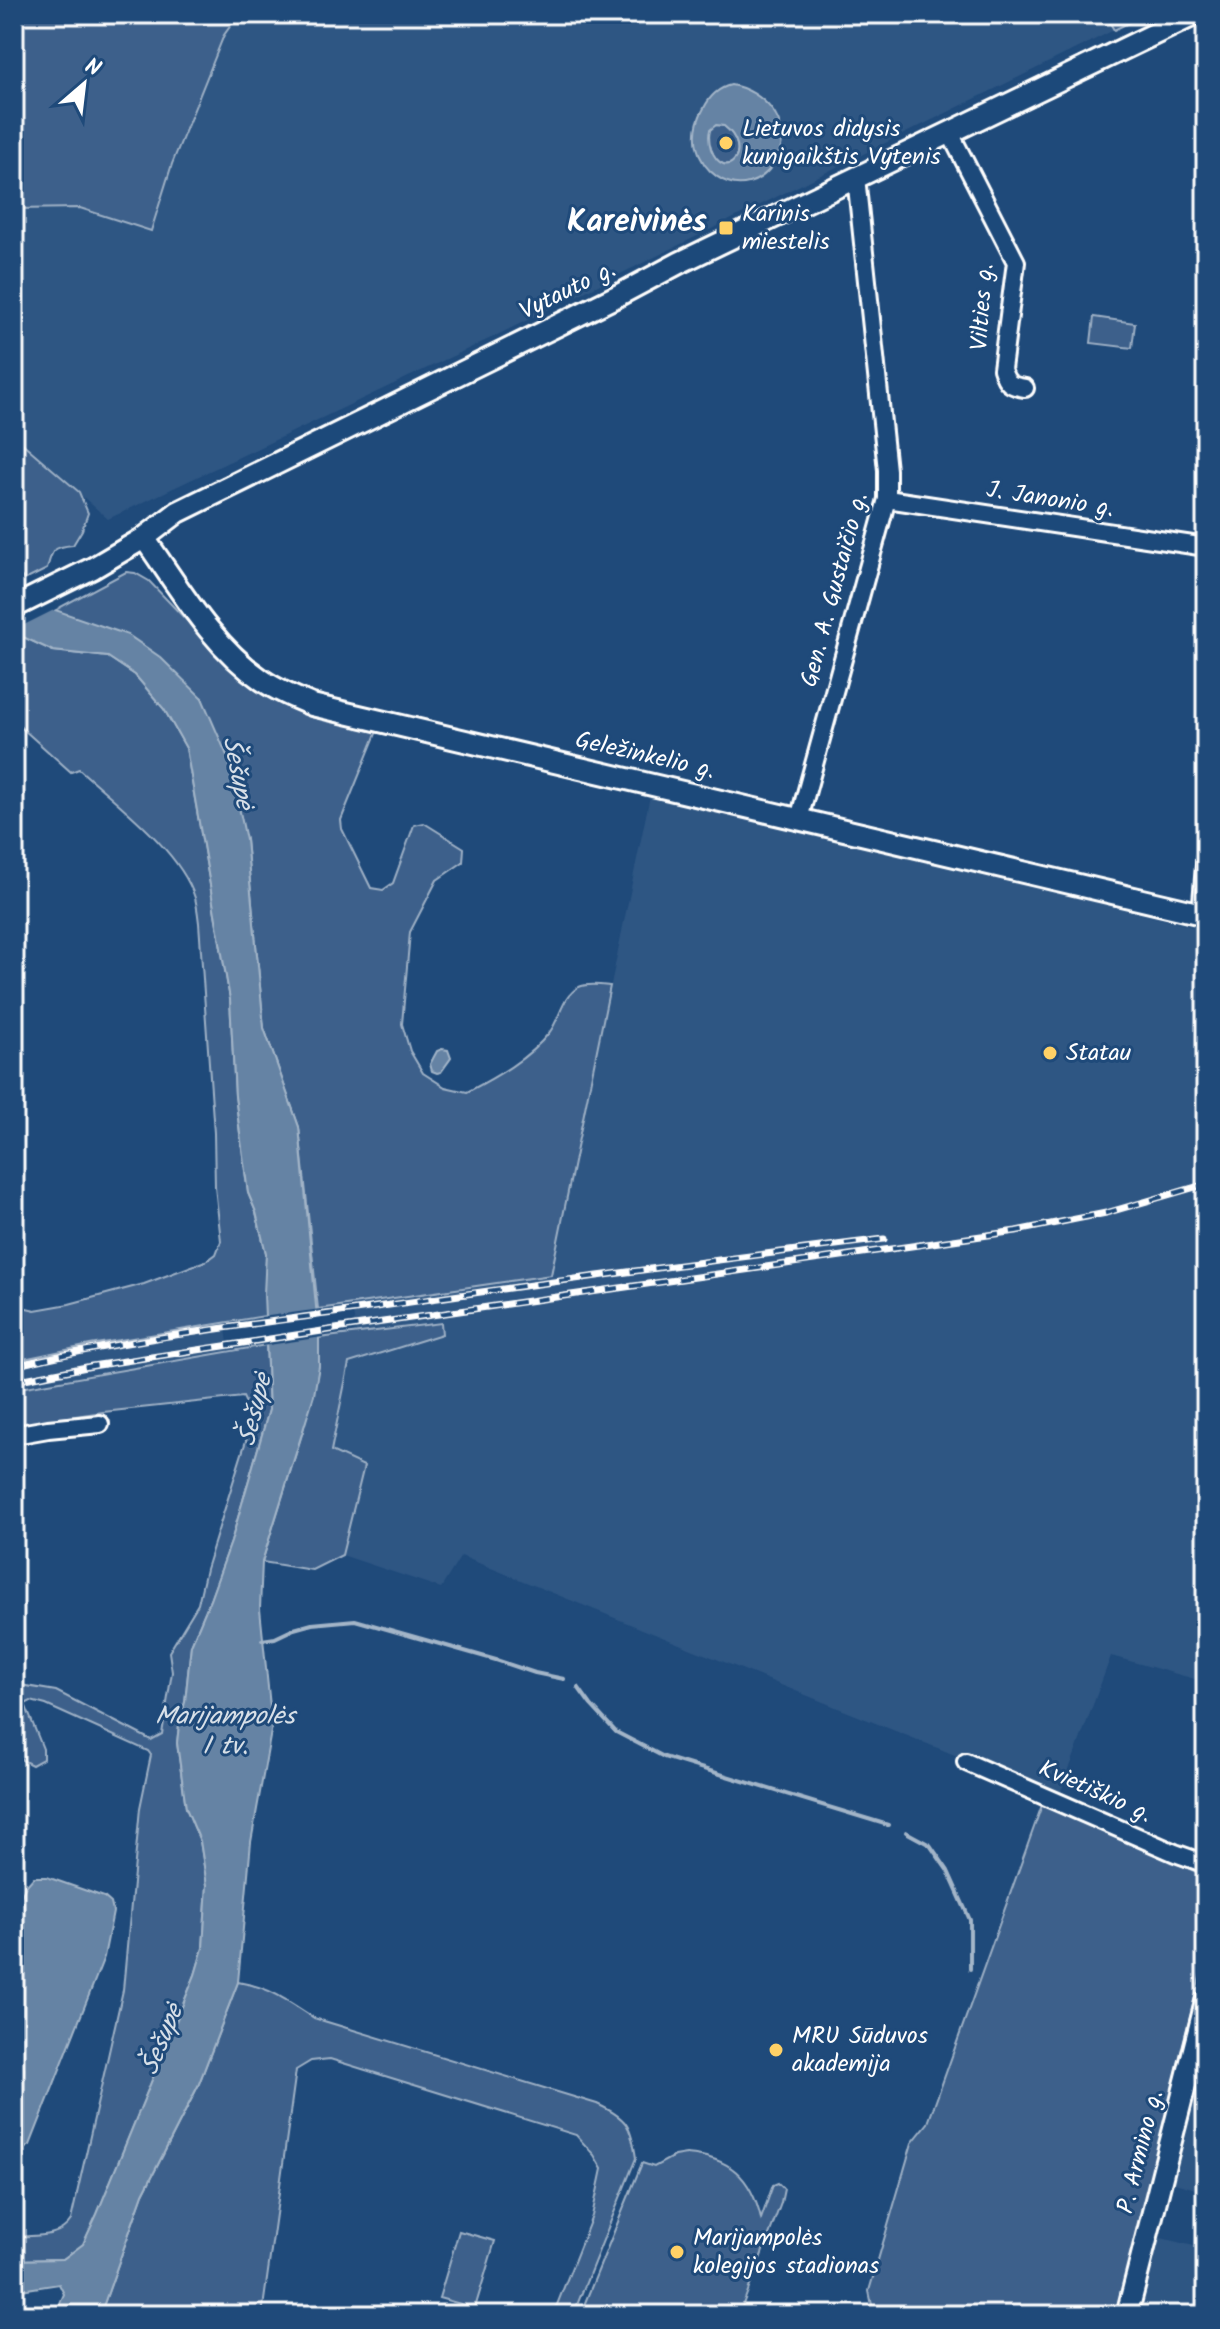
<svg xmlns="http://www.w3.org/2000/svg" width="1220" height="2329" font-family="Kalam,sans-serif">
<rect width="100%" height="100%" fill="#1f4a7a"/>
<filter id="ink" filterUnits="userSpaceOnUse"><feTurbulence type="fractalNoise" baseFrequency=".0125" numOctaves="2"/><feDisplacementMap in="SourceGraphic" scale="16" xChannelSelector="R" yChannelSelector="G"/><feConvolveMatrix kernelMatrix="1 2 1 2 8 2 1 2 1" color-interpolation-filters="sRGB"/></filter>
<g filter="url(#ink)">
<!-- built -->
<g fill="#2e5683">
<polygon points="239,14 1105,14 1114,30 491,338 108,519 14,436 14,209 80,208 151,231 172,164 224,35"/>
<polygon points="651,791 1206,930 1206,1682 1111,1656 1059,1797 461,1556 441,1588 342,1555 364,1466 331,1451 349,1363 442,1334 440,1323 366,1334 356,1333 352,1304 551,1275"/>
<polygon points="225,1322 229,1350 222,1354 14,1389 14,1361 90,1345"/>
<polygon points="1206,2045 1206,2192 1171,2182"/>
<polygon points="1157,2237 1206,2249 1206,2315 1137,2315"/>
</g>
<!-- green -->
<g fill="#3c618b" stroke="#9eb0c5" stroke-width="2">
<polygon points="14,14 239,14 224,35 172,164 151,231 80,208 14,209"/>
<polygon points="1105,14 1147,14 1114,30"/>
<path d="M715 125 724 126C755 150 725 185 711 149 708 141 708 137 710 129Z"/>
<polygon points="1094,317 1135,323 1132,348 1091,343"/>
<path d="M14 436 79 492 88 513 82 530 73 545C52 547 52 550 47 569L25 580 14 570Z"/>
<path d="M126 572 135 573 149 581 233 669 308 714 324 720 377 731 341 820 342 829 371 888 383 890 393 883 414 825 424 823 464 848 463 862 437 880 410 932 402 1024 410 1051 423 1073 445 1087 467 1092C496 1077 528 1059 549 1033 561 1018 561 997 579 987 588 983 601 985 610 986L551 1275 318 1309 299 1127 264 1028 246 840 202 698 55 610Z"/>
<path d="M16 629 23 637 53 651 108 657 135 675 164 709 186 748 230 999 235 1096 248 1193 256 1212 266 1253 265 1316 90 1345 14 1361V1305L35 1310 69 1304 144 1284 208 1260 216 1254 221 1241 215 1187 214 1133 199 923C198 915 197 906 195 898 180 850 116 803 79 769L71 772 14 721V630Z"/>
<polygon points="441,1323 442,1334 349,1363 331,1451 364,1466 342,1555 312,1570 262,1562 303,1431 319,1366 319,1338"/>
<path d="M266 1345 269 1410 231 1542 210 1600 191 1645 185 1702 179 1725 177 1743 186 1808 200 1841 207 1885 203 1948 195 1975 97 2215 83 2245 63 2259 14 2260V2237C34 2235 59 2239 71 2220L123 1990 140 1808 151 1755 148 1751 46 1705 31 1701 25 1704 43 1749V1759L32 1765 22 1760 14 1747V1684L56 1691 151 1740 162 1734 172 1672 169 1652 198 1604 206 1569 253 1418 243 1397 103 1412 14 1425V1389Z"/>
<polygon points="1042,1805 1206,1876 1206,1953 1116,2315 874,2315 869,2291 912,2143 928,2123"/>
<path d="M238 1982C269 1987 287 2000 314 2018L597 2104C627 2118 631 2125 636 2158L573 2315H553L592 2216 602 2169 594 2155 576 2135 330 2059 311 2061 296 2070 262 2315H100L143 2194 198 2086Z"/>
<polygon points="14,2060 24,2069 19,2102 14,2109"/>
<path d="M686 2154C729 2157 751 2176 761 2219L773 2185 778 2183 784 2189 781 2203 739 2315H580L642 2163 654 2167 674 2156Z"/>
<polygon points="459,2231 495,2241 475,2308 439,2298"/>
</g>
<!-- water -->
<g fill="#6583a4" stroke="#a3b5c8" stroke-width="2" fill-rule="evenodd">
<path d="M731 85C762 90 793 122 778 156 747 219 671 164 704 108 710 96 718 88 731 85ZM716 125 724 126C755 150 725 185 711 149 709 142 708 137 710 130Z"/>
<polygon points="14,570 55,610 128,635 160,657 202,698 229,760 246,840 264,1028 299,1127 319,1338 319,1366 314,1395 262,1562 260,1609 272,1726 251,1842 238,1982 198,2086 143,2194 100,2315 55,2315 64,2294 59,2284 14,2291 14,2260 63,2259 83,2244 97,2214 195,1975 203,1948 207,1885 200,1841 186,1808 177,1743 179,1725 185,1702 191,1645 210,1600 231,1542 269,1410 264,1294 266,1253 256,1212 248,1193 235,1096 230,999 186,748 164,709 135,675 108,657 53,651 23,637 14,627"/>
<polygon points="442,1049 448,1050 451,1058 441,1072 437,1073 432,1071 430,1064 437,1051"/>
<polygon points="34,1877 47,1877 104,1897 111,1903 113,1912 104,1957 30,2145 24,2149 14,2148 14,2109 19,2102 24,2069 14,2060 14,1910 26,1886"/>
</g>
<!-- pier -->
<g fill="#1f4a7a">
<polygon points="29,579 60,607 14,630 14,586"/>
<polygon points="321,1309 323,1337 262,1346 261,1317"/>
</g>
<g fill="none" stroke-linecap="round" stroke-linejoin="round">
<!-- stream -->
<g stroke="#a3b5c8" stroke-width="4">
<polyline points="262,1640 275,1638 294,1629 312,1624 355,1620 496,1660 535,1673 564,1679"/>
<polyline points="578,1687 591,1705 616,1732 664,1757 888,1825"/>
<polyline points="906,1832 930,1845 948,1871 970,1920 970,1969"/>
<polyline points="885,2307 888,2315"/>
</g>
<!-- minor casing -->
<g stroke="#fff" stroke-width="22">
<g id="minor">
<path d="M950 133 1016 262 1002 369C1006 383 1010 386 1025 388"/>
<polyline points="887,499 1206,547"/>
<polyline points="799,819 887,499 887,470 856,177"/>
<polyline points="1201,915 1206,852"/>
<polyline points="14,1435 48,1429 100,1424"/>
<polyline points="966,1762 1175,1853 1206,1864"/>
</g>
</g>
<!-- major casing -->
<g stroke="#fff" stroke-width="26">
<g id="major">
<path d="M144 538C179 587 211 645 262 680 278 691 295 698 312 705L1206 915"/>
<polyline points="14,607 93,568 144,538 178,512 615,297 679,263 1196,14"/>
<polyline points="1127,2315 1206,2002"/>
</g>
</g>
<!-- minor -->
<use href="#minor" stroke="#1f4a7a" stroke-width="16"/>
<!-- major -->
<use href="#major" stroke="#1f4a7a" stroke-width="20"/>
<!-- rail casing -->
<g stroke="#fff" stroke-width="7">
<g id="rail">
<path d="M14 1366C126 1339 241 1326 355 1310 531 1284 708 1261 884 1239"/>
<polyline points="14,1381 92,1366 355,1326 1016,1231 1106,1213 1206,1184"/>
</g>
</g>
<!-- rail -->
<use href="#rail" stroke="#1f4a7a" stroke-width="4" stroke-dasharray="12" stroke-linecap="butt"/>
</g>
</g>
<!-- markers -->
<g fill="#ffd166" stroke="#1f4a7a" stroke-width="3">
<circle cx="726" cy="143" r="8"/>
<rect x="718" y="220" width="16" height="16" rx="4"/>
<circle cx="1050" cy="1053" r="8"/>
<circle cx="776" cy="2050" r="8"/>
<circle cx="677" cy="2252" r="8"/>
</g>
<g text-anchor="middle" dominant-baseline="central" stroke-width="6" stroke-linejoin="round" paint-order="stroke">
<!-- poi labels -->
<g font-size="24" fill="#fff" stroke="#1f4a7a" text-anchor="start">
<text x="742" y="129">Lietuvos didysis<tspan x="742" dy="28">kunigaikštis Vytenis</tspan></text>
<text x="742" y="214">Karinis<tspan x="742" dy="28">miestelis</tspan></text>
<text x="1066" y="1053">Statau</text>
<text x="792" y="2036">MRU Sūduvos<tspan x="792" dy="28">akademija</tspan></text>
<text x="693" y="2238">Marijampolės<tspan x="693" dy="28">kolegijos stadionas</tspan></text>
</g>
<!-- street labels -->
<g font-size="24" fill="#fff" stroke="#1f4a7a">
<text transform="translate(568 291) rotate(-26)">Vytauto g.</text>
<text transform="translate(983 307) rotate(-86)">Vilties g.</text>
<text transform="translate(1050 500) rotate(9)">J. Janonio g.</text>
<text transform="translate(835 590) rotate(-75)">Gen. A. Gustaičio g.</text>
<text transform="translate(645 756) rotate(13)">Geležinkelio g.</text>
<text transform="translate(1095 1792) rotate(24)">Kvietiškio g.</text>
<text transform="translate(1141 2152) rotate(-76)">P. Armino g.</text>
</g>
<!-- water labels -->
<g font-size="26" font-style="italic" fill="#d8e0e8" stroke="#1f4a7a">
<text transform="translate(237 773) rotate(79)">Šešupė</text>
<text transform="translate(256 1410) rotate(-76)">Šešupė</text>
<text x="225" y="1717">Marijampolės<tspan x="225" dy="30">I tv.</tspan></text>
<text transform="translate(163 2040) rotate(-68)">Šešupė</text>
</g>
<!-- district labels -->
<g font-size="32" font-weight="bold" fill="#fff" stroke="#1f4a7a">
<text x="637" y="222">Kareivinės</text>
</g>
</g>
<!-- margin -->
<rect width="1220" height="2329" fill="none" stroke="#1f4a7a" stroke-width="48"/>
<rect x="24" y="24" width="1172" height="2281" fill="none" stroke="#fff" stroke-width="3" filter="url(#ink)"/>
<!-- north arrow -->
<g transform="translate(84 84) rotate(28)" stroke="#1f4a7a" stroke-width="6" paint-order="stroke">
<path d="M0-6L14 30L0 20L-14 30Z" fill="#ffffff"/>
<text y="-12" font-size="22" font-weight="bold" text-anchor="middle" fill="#ffffff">N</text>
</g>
</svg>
